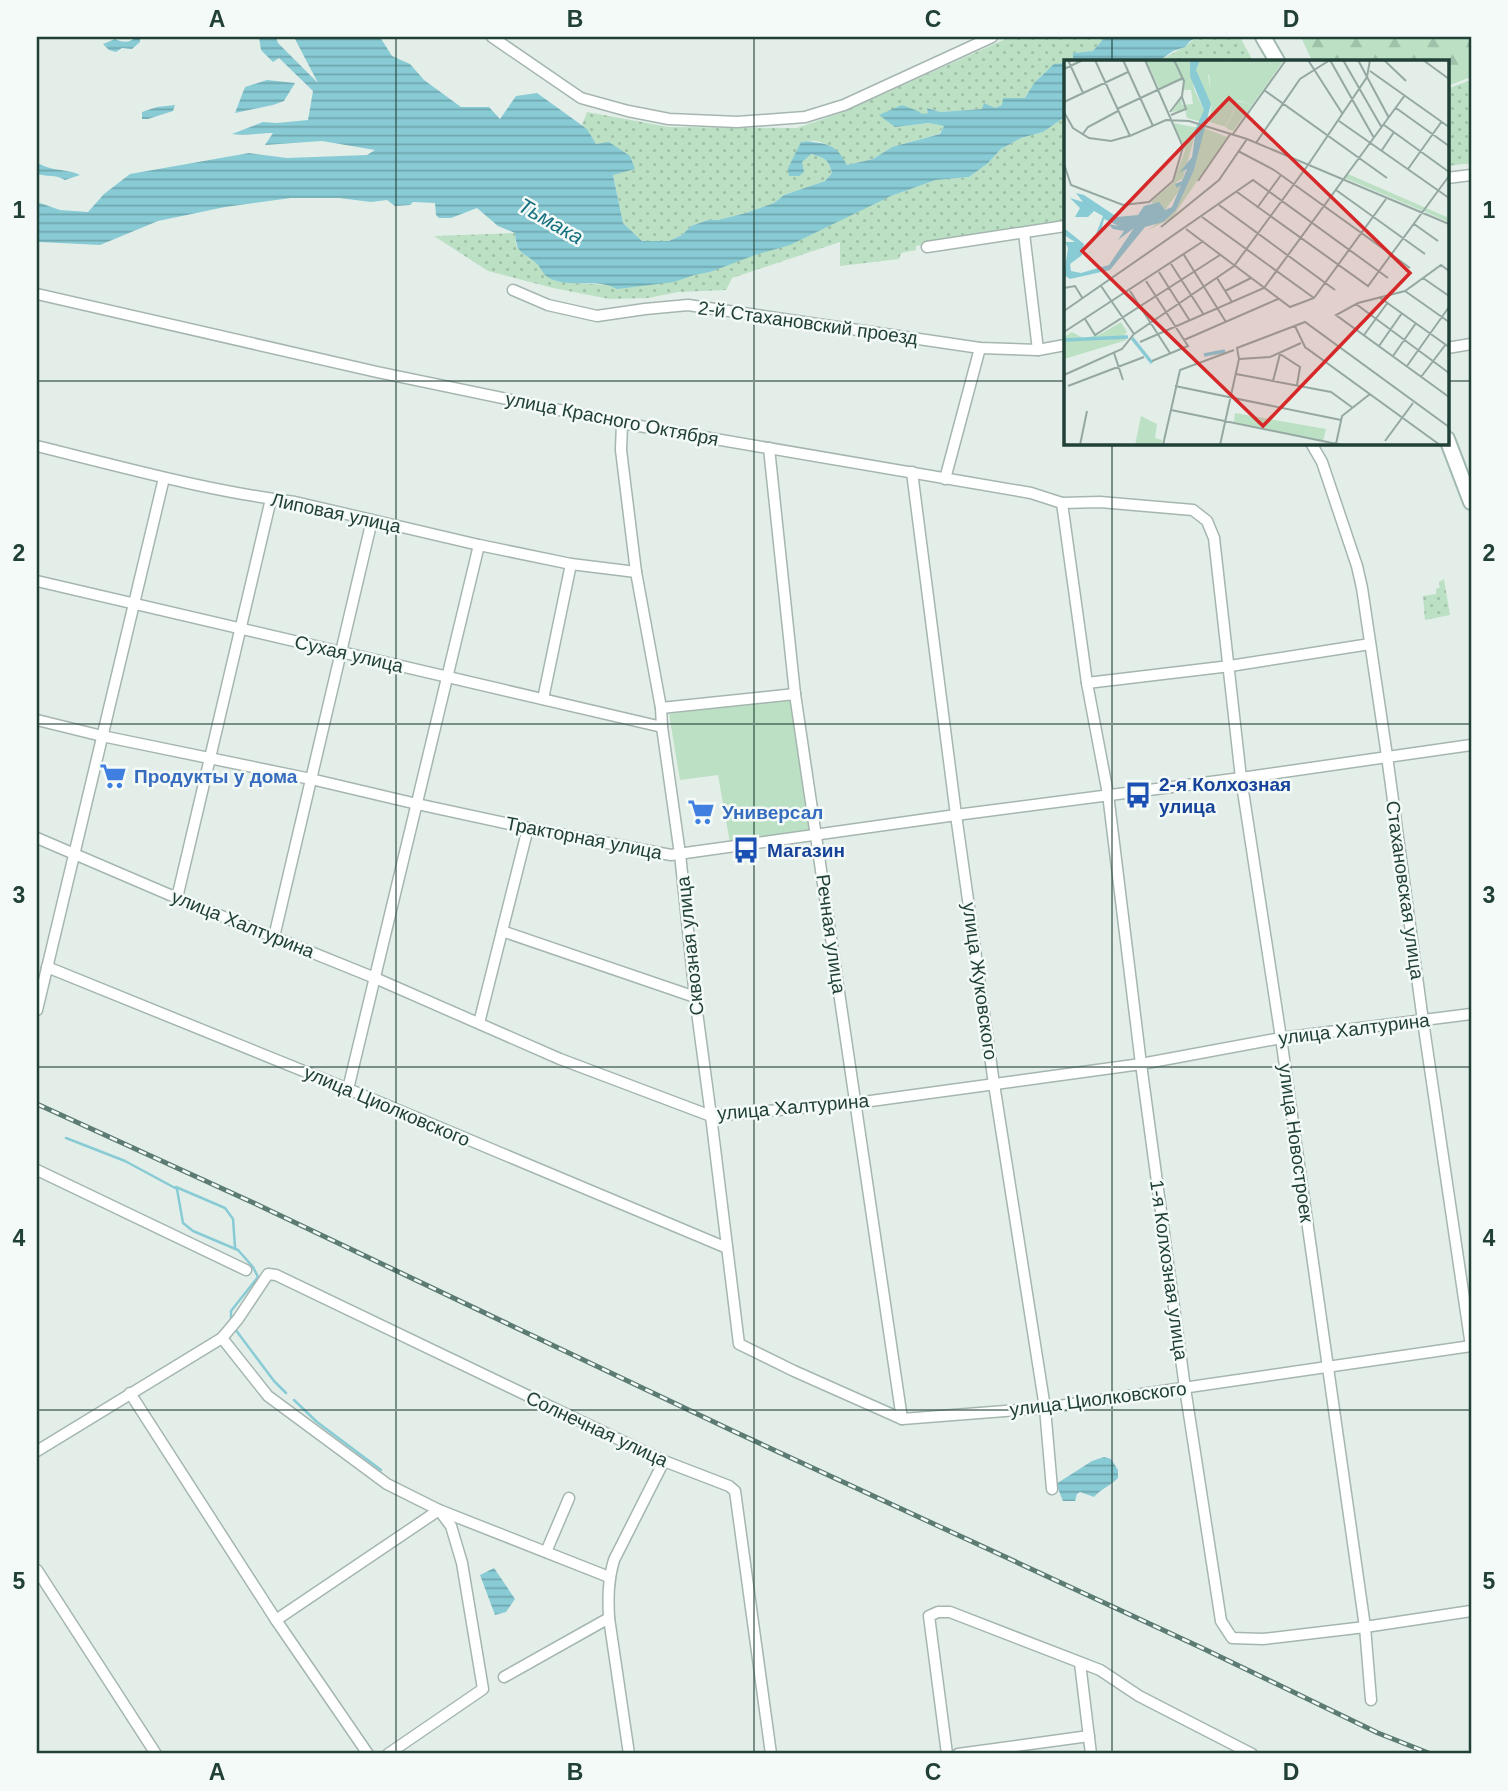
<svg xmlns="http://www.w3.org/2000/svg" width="1508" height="1791" font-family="Arial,sans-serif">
<defs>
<pattern id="grass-dots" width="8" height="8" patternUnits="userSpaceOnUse" patternTransform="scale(1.75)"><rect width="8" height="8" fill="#bbe0c4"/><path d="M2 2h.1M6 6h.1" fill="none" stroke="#a0c1a9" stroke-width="1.8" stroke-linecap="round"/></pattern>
<pattern id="forest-firs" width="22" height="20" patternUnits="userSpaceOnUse" patternTransform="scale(1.75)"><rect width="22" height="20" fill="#bbe0c4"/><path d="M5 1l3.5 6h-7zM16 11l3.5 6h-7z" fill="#a0c1a9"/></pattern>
<pattern id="water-rules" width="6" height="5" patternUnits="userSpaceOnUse" patternTransform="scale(1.75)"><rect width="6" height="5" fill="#88cbd5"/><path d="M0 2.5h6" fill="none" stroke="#6fa6ae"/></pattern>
</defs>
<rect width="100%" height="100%" fill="#e3eee9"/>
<!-- grass -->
<g fill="url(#grass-dots)">
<path d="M1010 37H1105L1093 51 1073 53V61C1051 61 1036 79 1025 98H1004L1002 105 995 108 940 112 928 108V113L922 115 880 114 895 127 929 123 944 126 939 134 892 147 873 159 847 165C833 149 825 137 801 142L798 149 801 162 810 154C824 158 829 159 832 173L825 181 784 195 774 203 746 213 718 220H708L691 226 682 235 669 241H642L623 223 613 174 587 129 582 125 587 112 669 127 797 128 843 112Z"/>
<path d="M1198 37H1240L1253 61H1159C1167 56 1174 53 1182 48 1188 45 1192 40 1198 37Z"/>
<polygon points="1471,80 1471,163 1447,166 1447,89"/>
<polygon points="1065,117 1065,221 916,246 916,250 901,253 899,259 840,266 840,242 732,278 726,290 678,292 648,298 610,299 553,288 488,271 434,236 515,233 516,245 521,252 537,263 547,276 573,283 610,285 710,272 891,196 936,180 969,177 987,164 1001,149 1021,138 1043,132"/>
<polygon points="1444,579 1450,615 1425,620 1423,596 1436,594 1436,589 1440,587 1439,582"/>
</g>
<!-- forest -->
<polygon fill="url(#forest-firs)" points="1301,37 1471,37 1471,77 1447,86 1447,61 1312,61"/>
<!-- green -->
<polygon fill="#bbe0c4" points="793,698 813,831 730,843 718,775 680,780 669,714"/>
<!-- water -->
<g fill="url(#water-rules)">
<path d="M136 37H140V42L132 49 122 48 116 52 109 50 103 44 115 39C123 43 129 43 136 37Z"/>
<path d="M259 37H276L278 43 318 83 294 37H380L392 56 410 64 424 80 461 107H489L500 119 516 96 537 93 587 129 596 144 609 142 630 156 635 169 613 175 623 223 642 241H669L682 235 691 226 708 220H718L746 213 774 203 784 195 825 181 832 173C829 159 824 158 811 154L802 162 804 172 799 176H789L788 168 801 142C809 140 812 142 820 143 835 146 840 152 847 165L873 159 892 147 940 134 944 126 929 123 895 127 879 115 902 105 918 111 922 114 928 113 927 108 940 112 982 109 984 103 995 108 1002 105 1003 98H1025L1034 83 1054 64 1065 63V117L1043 132 1021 138 1001 149 987 164 969 177 936 180 891 196 790 245 755 255 710 272 694 275 674 282 617 289C597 277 565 290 546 276 542 272 540 266 536 263 521 250 517 255 515 233L498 226 477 208 451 218H439L436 215 435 203 413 202 410 205 395 206 387 200 371 202 339 198H291L225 207 158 221 100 245 39 242 37 240V202L60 210 88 212 104 194 130 174 249 153 287 158 367 155 375 150 322 141 265 145 273 133C259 133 246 136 232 134L263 122 277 123 308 120 313 91 279 58 273 62 261 50Z"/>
<polygon points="1105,37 1198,37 1190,41 1185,47 1173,51 1159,61 1073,61 1073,53 1093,51"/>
<polygon points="267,80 295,83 284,101 273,105 235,113 245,87"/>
<polygon points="175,105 173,111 148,119 142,119 142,112 157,107"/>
<path d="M37 162C50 172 66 168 80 175L65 180C56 174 46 177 37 174Z"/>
<path d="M1104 1457 1111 1459 1118 1470V1478C1110 1486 1101 1489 1094 1497L1080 1492 1077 1494 1075 1501H1063L1056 1484 1092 1461Z"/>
<polygon points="494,1568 515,1599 506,1612 495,1615 480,1575"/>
</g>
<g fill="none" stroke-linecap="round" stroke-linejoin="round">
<!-- stream -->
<g stroke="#88cbd5" stroke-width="2.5">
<polyline points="66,1138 125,1161 177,1189 183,1223 193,1231 238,1250 253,1267 258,1277 231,1311 231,1321"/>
<polyline points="176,1187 225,1208 233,1219 235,1247"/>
<polyline points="235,1329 274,1381 286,1393"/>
<polyline points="294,1400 317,1422 381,1470"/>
</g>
<!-- minor casing -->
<g stroke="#a5b6b0" stroke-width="13">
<g id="minor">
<polyline points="492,37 581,98 628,111 669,119 737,122 805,117 844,105 992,37"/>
<polyline points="1447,178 1471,175"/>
<polyline points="1024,233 1038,350"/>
<polyline points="927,247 1065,226"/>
<polyline points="513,290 548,305 597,316 645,309 688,305 980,348 1038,350 1065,345"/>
<polyline points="37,294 377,372 622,423 1031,493 1062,503 1100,502 1193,510 1207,521 1214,538 1241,778 1281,1038 1365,1627 1371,1700"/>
<polyline points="1447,348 1471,344"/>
<polyline points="622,423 621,450 636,572 661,708 662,727 680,854 695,997 711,1116 739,1344 794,1371 902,1419 1045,1408 1471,1346"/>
<polyline points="1311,443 1322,462 1357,566 1362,588 1387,756 1423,1021 1471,1346"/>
<path d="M37 446C122 467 208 491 295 502L479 545 571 564 636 572"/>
<polyline points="769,448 795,694 902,1419"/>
<polyline points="912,472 956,815 994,1084 1045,1408 1052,1489"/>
<polyline points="945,479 980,348"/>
<polyline points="1062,503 1087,683 1108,794 1141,1064 1185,1388 1221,1621 1232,1638 1263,1639 1365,1627 1471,1611"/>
<polyline points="37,581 662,727"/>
<polyline points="1087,683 1230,666 1370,644"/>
<polyline points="543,699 571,564"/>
<polyline points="661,708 795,694"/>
<polyline points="37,720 102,736 311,779 417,804 528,828 671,855 956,815 1241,778 1471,745"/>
<polyline points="37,838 177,898 375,978 560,1059 711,1116 856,1103 1141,1064 1281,1038 1471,1014"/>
<polyline points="177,898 271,499"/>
<polyline points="502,931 695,997"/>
<polyline points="274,937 372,520"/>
<polyline points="47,967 348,1089 727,1248"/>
<polyline points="37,1010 164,478"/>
<polyline points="479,1023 528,828"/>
<polyline points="348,1089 479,545"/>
<polyline points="37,1170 246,1270"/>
<polyline points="222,1338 268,1396 387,1484 439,1510 609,1577"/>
<polyline points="130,1393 276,1620 368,1754"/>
<polyline points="37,1451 222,1338 238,1319 268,1274 276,1275 664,1461 729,1486 735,1491 771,1754"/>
<polyline points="546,1552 569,1498"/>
<polyline points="37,1570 156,1754"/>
<polyline points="276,1620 439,1510 451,1526 462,1563 483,1689 388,1754"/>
<polyline points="1080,1663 1091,1754"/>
<polyline points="504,1677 609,1618"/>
<path d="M629 1754 609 1618C608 1598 608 1580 614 1560L664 1461"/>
<polyline points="947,1754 929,1616 938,1612 950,1612 1100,1670 1139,1696 1252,1754"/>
<polyline points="958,1754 1089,1736"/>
</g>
</g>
<!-- secondary casing -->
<g stroke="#a1bab1" stroke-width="18">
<g id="secondary">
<polyline points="1263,37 1277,61"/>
<polyline points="1447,439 1471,502"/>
</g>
</g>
<!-- minor -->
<use href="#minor" stroke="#fff" stroke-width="10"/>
<!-- secondary -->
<use href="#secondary" stroke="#fff" stroke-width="14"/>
<!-- rail casing -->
<g stroke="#5c7c73" stroke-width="5">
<polyline id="rail" points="37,1104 256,1204 733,1431 1202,1648 1378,1733 1431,1754"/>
</g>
<!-- rail -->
<use href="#rail" stroke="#f4faf7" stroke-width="2.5" stroke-dasharray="8" stroke-linecap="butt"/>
</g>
<!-- grid -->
<path fill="none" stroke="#214037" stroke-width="2" stroke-opacity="0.55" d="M396 37V1754M754 37V1754M1112 37V61M37 381H1065M1447 381H1471M1112 443V1754M37 724H1471M37 1067H1471M37 1410H1471"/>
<!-- icons -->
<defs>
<g id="supermarket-bare" transform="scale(2.1)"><path d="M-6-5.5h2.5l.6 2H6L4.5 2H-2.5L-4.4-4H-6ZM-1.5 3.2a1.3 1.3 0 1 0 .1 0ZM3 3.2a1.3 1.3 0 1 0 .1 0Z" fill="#3f7fe0" stroke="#f4faf7" stroke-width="2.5" paint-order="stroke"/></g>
<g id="bus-bare" transform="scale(2.1)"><path d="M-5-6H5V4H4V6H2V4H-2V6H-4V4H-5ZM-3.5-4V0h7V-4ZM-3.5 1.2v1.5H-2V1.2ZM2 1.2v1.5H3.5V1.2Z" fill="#1a4fb4" stroke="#f4faf7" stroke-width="2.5" paint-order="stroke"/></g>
</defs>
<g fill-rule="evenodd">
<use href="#supermarket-bare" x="113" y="776"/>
<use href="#bus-bare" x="1138" y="795"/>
<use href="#supermarket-bare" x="701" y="812"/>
<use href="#bus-bare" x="746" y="850"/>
</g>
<g text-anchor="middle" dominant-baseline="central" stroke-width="5" stroke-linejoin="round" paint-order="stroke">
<!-- street labels -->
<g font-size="19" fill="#214037" stroke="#f4faf7">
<text transform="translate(808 323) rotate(8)">2-й Стахановский проезд</text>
<text transform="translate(612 419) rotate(11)">улица Красного Октября</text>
<text transform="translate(336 513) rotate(12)">Липовая улица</text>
<text transform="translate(349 654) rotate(13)">Сухая улица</text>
<text transform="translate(584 838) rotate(11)">Тракторная улица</text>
<text transform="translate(1405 890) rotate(82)">Стахановская улица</text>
<text transform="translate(243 924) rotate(22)">улица Халтурина</text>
<text transform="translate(831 934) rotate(82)">Речная улица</text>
<text transform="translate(690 946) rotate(-96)">Сквозная улица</text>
<text transform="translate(980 981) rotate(82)">улица Жуковского</text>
<text transform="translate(1354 1029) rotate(-7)">улица Халтурина</text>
<text transform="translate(387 1106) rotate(23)">улица Циолковского</text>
<text transform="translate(793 1107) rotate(-5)">улица Халтурина</text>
<text transform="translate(1296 1143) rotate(82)">улица Новостроек</text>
<text transform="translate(1169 1270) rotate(82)">1-я Колхозная улица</text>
<text transform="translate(1098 1399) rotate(-7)">улица Циолковского</text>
<text transform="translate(597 1429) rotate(25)">Солнечная улица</text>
</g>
<!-- shop labels -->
<g font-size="19" font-weight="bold" fill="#366cbe" stroke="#f4faf7" text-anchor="start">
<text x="134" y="776">Продукты у дома</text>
<text x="722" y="812">Универсал</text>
</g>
<!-- transit labels -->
<g font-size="19" font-weight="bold" fill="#164399" stroke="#f4faf7" text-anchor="start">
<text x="1159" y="784">2-я Колхозная<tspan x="1159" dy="22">улица</tspan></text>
<text x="767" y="850">Магазин</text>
</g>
<!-- water labels -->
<g font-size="21" font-style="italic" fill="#187180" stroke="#f4faf7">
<text transform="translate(551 221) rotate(30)">Тьмака</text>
</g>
</g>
<!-- overview -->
<g transform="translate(1064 60)">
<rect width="385" height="385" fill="#e3eee9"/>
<path d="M82 0H126L130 29 140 50 138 62 123 58 121 50 108 52 117 38 118 45 129 44 127 30H119L120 20 95 28ZM136 0H143L148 10 144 16 147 31 154 34 149 38H142L132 10ZM174 41 188 45 169 71 162 68ZM109 63 135 68 128 79 131 75 119 118 111 123 117 124 114 132 101 150 87 142 109 123 121 90ZM140 68 163 77 108 158 84 170 112 150 130 110ZM284 114 385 158V162L281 118ZM57 262 63 272 58 278 63 280 0 299V277L8 272 19 278 35 275ZM77 356 93 364 91 378 98 380 97 385H71Z" fill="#bbe0c4"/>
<path d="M143 0H220L188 45 174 40 162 67 146 62 147 44 142 38 154 34 147 31Z" fill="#bbe0c4"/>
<path d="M171 353 262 369 259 381 170 362Z" fill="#bbe0c4"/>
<path d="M126 0H136L132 10 147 44 130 110 112 150 99 162 81 167 46 210 6 219 0 215 4 188 1 182H11L0 175V168L20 184 18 195 6 204 7 211 17 213 45 205 70 168 54 180 60 171 49 169 44 164 55 166 40 159 37 171 32 174 39 156 30 151 24 157H11L16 148 6 138 19 142 12 133 20 135 53 157 74 155 80 146 95 142 101 150 108 147 117 125 113 128 111 124 118 121 123 109 115 113 128 97 131 76 127 79 140 50 126 16Z" fill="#88cbd5"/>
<path fill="none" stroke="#88cbd5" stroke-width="3.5" d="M68 278 88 303M0 280 64 277M140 295 161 291"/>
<path fill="none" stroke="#95a8a2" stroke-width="2" d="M4 0 19 33M31 0 66 76 102 60 125 61 183 79 385 164M59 0 89 66M244 0 278 53M266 0 310 78M279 0 318 68M294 0 325 58M320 0 342 21M359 0 385 19M0 9 19 0M306 11 385 67M200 30 323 118M0 42 64 12M332 48 385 86M53 49 119 18M0 52 9 68 25 78 47 81 65 76M106 52 118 36 120 21 110 0M107 55 122 49 118 37M275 61 385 138M320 65 385 112M169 74 222 0M18 75 24 67 54 51M192 83 236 19 266 0M318 90 330 72M174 91 210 110 346 208M0 104 7 125 59 145 85 142 109 121 119 87 81 0M244 105 303 17 306 0M344 109 378 61M134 121 167 73M272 130 361 194M173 132 304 226 385 116M155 145 271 230M193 148 217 115M138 157 250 238M350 164 374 181M97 167 155 120 183 79M122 169 226 247 250 238 322 139M120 195 162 262M107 204 140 255M385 211 377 205 341 231 294 243 272 255 385 337M95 212 126 261M153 218 168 242M359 218 385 236M82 221 124 286 88 301M37 226 70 274M0 228 11 226 19 239M66 231 106 293M161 231 187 218M341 231 385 262M315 237 385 287M292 244 385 313M0 251 189 120 324 218M21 259 31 275 156 195M231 266 241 287 376 385M0 272 138 182M300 275 324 242M120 280 214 239M76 282 200 228 341 35M315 286 338 253M50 293 59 320M329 296 352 263M175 299 206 297 237 283M343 306 385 247M172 314 267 332 289 348M0 315 58 289 70 274 170 206 244 105M357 317 382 284M209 321 216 294 236 307 233 325M4 326 80 297M111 326 277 360M107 350 278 385M321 381 349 343M272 384 278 356 306 334M16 385 23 351M99 385 116 310 170 290M156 385 175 299 173 288 241 262 385 367"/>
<path fill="#d62828" fill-opacity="0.15" stroke="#d62828" stroke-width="3.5" d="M165 38 346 213 199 366 18 191Z"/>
<rect width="385" height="385" fill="none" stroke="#214037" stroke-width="3.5"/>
</g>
<!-- border -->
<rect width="1508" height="1791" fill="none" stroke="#f4faf7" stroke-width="77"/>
<rect x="38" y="38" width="1432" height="1714" fill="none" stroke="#214037" stroke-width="2.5"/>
<g font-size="23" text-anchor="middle" font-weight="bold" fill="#214037">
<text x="217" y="27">A</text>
<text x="575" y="27">B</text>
<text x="933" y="27">C</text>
<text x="1291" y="27">D</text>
<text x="19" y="218">1</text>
<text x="1489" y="218">1</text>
<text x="19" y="561">2</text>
<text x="1489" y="561">2</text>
<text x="19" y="903">3</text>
<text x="1489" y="903">3</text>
<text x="19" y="1246">4</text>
<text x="1489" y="1246">4</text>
<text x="19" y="1589">5</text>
<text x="1489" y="1589">5</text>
<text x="217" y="1780">A</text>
<text x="575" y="1780">B</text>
<text x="933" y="1780">C</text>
<text x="1291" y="1780">D</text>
</g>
</svg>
